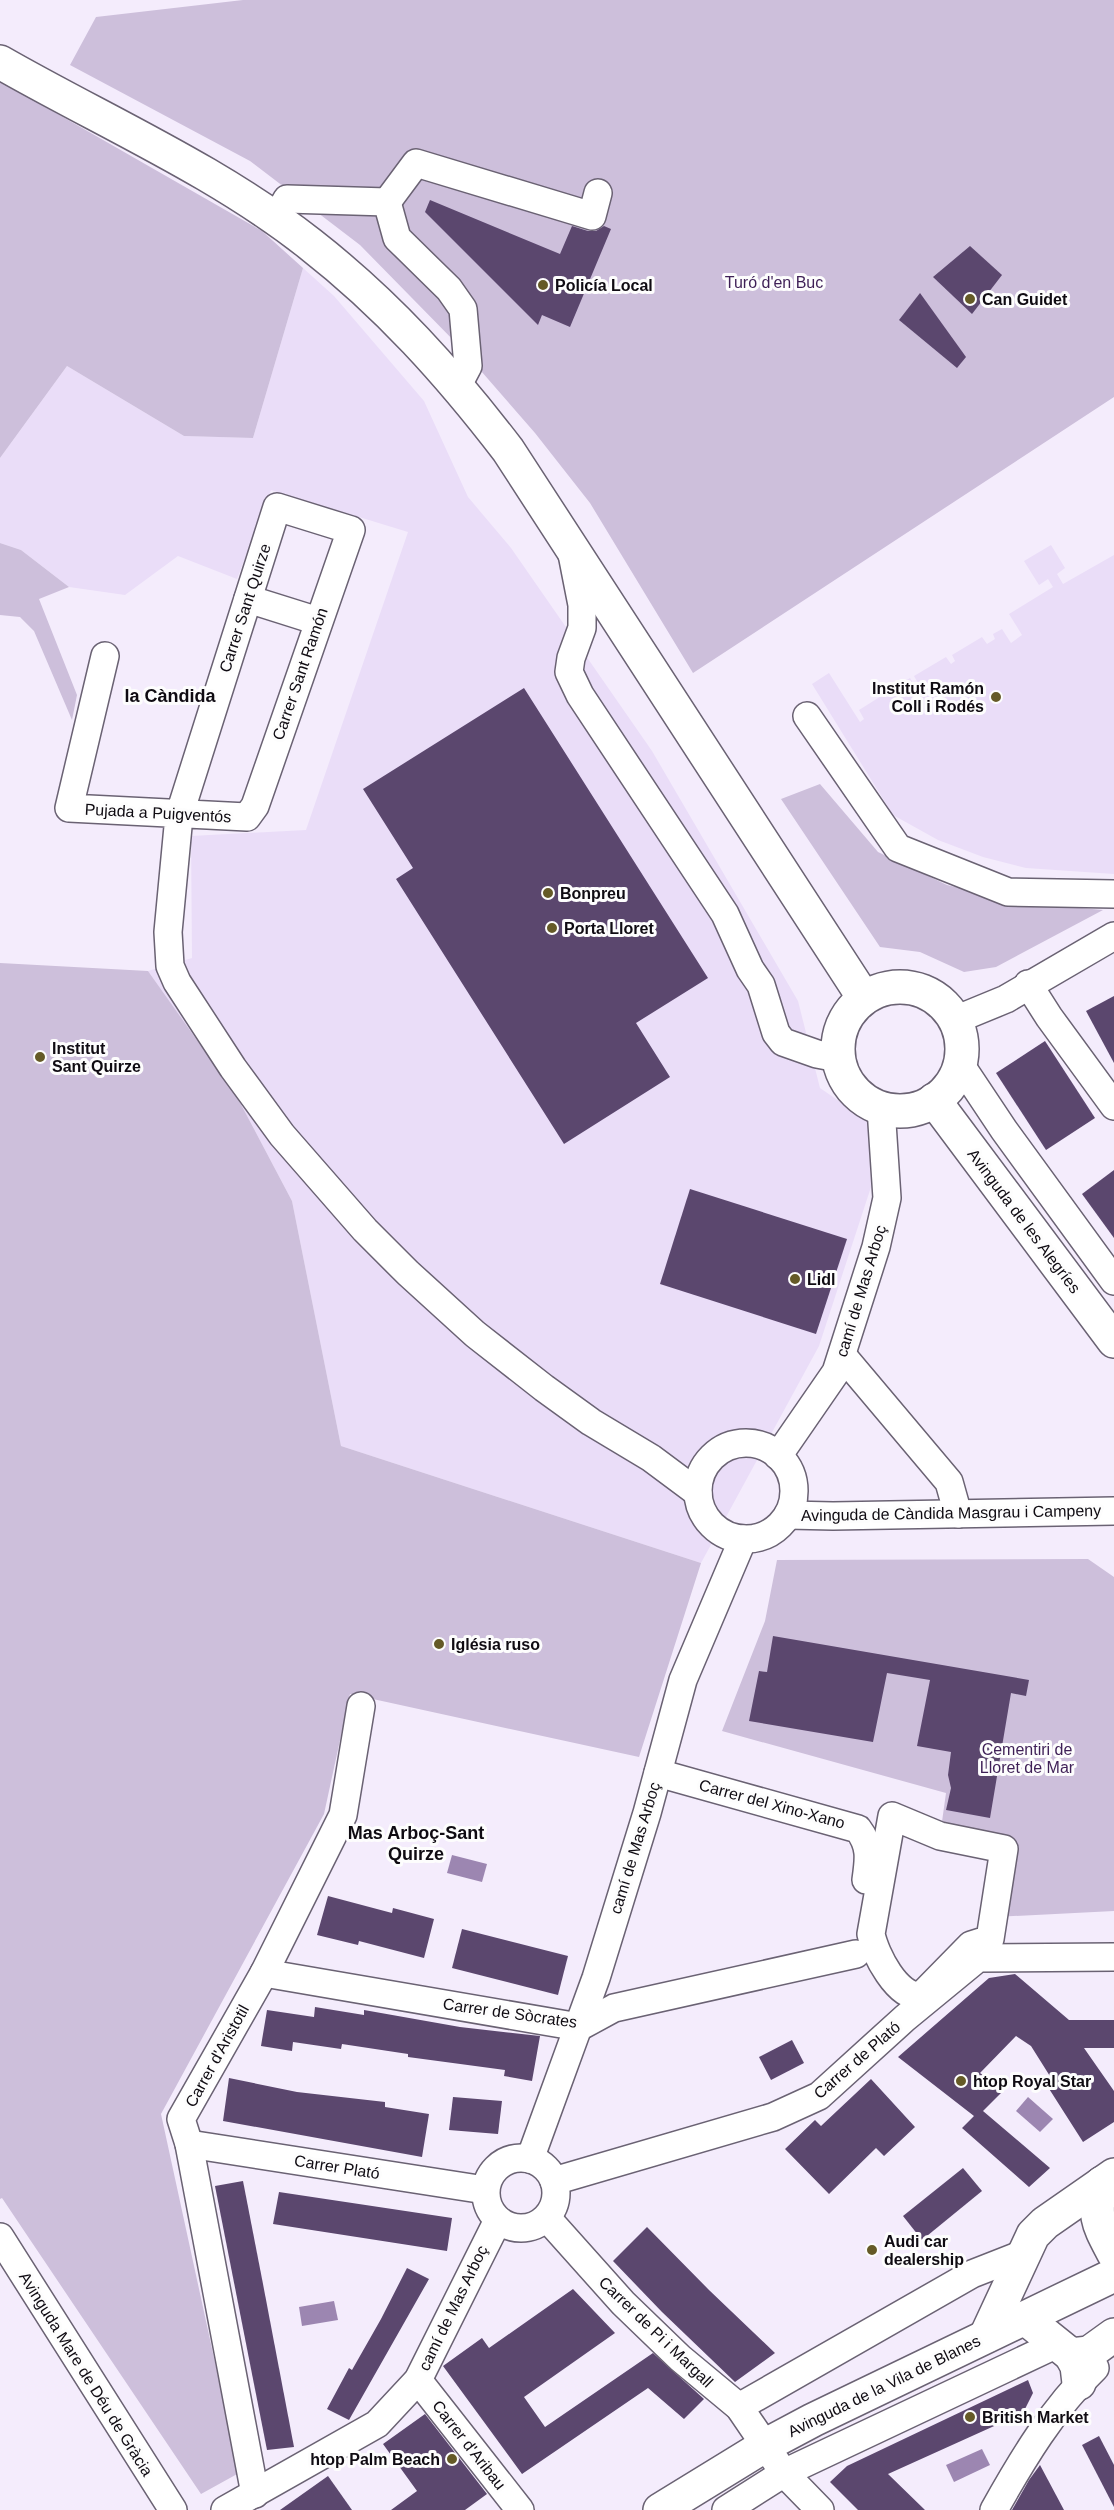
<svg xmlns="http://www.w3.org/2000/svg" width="1114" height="2510" font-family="Arial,sans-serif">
<rect width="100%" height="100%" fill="#f4ecfc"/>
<!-- built -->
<g fill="#eaddf8">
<polygon points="303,268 334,296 424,401 468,497 511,548 652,751 798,1001 820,1088 868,1121 871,1187 819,1346 701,1563 341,1446 292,1201 236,1095 148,971 192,958 191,836 306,830 408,532 271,490 237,579 178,556 125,595 69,587 21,550 0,543 0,458 67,366 184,436 253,438"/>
<polygon points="1051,545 1065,568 1057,574 1063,584 1114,555 1114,874 1026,868 983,857 938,840 893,815 812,684 829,673 860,722 864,719 859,710 910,678 914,685 918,683 914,676 946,657 951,664 955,661 952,655 982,637 987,644 995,639 993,634 1002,629 1011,643 1022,635 1009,614 1053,587 1048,579 1039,585 1024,561"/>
</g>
<!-- green -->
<g fill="#cdbfdb">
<polygon points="243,0 1114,0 1114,397 693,673 590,503 535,433 461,348 360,245 250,161 70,65 96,17"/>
<polygon points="0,81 262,231 303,268 253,438 184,436 67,366 0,458"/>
<polygon points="0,543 21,550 69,587 39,599 77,695 72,720 34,631 20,617 0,615"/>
<polygon points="820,784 878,852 947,885 1016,902 1103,910 996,967 964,972 920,952 880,947 781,799"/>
<polygon points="0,963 148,971 236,1095 292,1201 341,1446 701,1563 639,1757 350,1694 324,1814 161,2114 239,2473 201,2494 2,2198 0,2199"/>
<polygon points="1088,1559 1114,1577 1114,1911 994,1917 1004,1849 940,1836 946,1793 722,1731 765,1621 777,1560"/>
</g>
<!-- water -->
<g fill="#9c86b1">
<polygon points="452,1855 487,1864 482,1882 447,1873"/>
<polygon points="1028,2097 1053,2119 1040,2132 1016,2111"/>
<polygon points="334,2301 338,2320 302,2326 299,2307"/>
<polygon points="982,2449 990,2465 954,2482 946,2465"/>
</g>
<!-- building -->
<g fill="#5b476e">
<polygon points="430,200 560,254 572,226 588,231 596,231 604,226 611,229 570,327 542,315 538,325 425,212"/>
<polygon points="970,246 1002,275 972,314 933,277"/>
<polygon points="920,293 966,357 957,368 899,320"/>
<polygon points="524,688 708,978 636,1023 670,1077 564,1144 396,879 413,868 363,789"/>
<polygon points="1114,996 1114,1063 1086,1011"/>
<polygon points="1045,1041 1095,1118 1046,1150 996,1073"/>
<polygon points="1114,1170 1114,1238 1082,1194"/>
<polygon points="690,1189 847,1239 816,1334 660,1284"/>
<polygon points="773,1636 1029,1680 1026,1696 1011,1693 990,1818 946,1810 951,1788 948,1775 951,1752 917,1746 930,1680 887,1673 873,1742 749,1721 759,1671 767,1672"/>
<polygon points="328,1896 392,1913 393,1908 434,1919 424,1958 359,1941 358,1945 317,1935"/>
<polygon points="462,1929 568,1956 558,1995 452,1968"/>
<polygon points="1015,1974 1069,2020 1114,2020 1114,2048 1084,2048 1114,2091 1114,2122 1083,2142 1046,2084 1053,2081 1031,2046 1016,2036 980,2073 1004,2090 983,2111 1050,2168 1029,2187 962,2128 974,2116 898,2057 989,1978"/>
<polygon points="315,2007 364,2015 364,2010 460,2027 540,2036 532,2081 504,2076 505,2070 408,2057 408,2054 342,2044 341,2049 293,2042 292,2051 261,2046 267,2010 314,2017"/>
<polygon points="792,2040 804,2063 771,2080 759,2057"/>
<polygon points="229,2078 297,2092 385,2102 385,2107 429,2114 422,2157 223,2121"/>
<polygon points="871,2079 915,2127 884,2156 876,2148 829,2194 785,2149 815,2120 821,2126"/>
<polygon points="453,2097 502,2101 498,2134 449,2130"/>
<polygon points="963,2168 982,2191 922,2240 903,2216"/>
<polygon points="243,2181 263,2284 294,2447 267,2450 215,2186"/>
<polygon points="279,2192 452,2218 447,2251 273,2224"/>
<polygon points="647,2227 709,2290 775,2353 735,2382 662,2312 613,2261"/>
<polygon points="407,2268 429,2279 349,2420 327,2409 349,2368 352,2370 381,2319"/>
<polygon points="573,2289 615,2333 524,2397 545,2427 653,2353 704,2399 684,2419 648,2388 522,2474 443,2366 482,2338 489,2348"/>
<polygon points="1028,2380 1033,2393 1023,2413 888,2474 925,2510 858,2510 830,2482 847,2466"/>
<polygon points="425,2414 487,2494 465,2510 391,2510 417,2491 383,2444"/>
<polygon points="1099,2436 1114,2465 1114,2507 1082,2445"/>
<polygon points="1040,2465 1064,2510 1012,2510 1029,2480"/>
<polygon points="328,2476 352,2510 280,2510"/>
</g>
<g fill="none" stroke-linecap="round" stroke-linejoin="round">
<!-- minor casing -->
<g stroke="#6a6273" stroke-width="30">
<g id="minor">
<polyline points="387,202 416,163 592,216 598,193"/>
<polyline points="275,220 287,199 387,202 397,238 449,289 463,309 468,366 458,385"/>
<polyline points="572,554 582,605 582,628 571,658 569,672 580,695 725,914 750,969 761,985 776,1033 783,1042 817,1054 838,1058"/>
<polyline points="248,599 318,621"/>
<polyline points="105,656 69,808 247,817 255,806 351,530 277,507 179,816 168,932 170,966 177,982 233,1068 282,1135 365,1230 408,1273 475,1334 544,1388 591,1422 651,1458 698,1493"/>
<polyline points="807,716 898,848 1008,892 1114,894"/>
<polyline points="1028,984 1049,1017 1114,1106"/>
<polyline points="955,1020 1006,999 1114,936"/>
<polyline points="960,1064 1004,1130 1114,1281"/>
<polyline points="842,1355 949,1482 958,1514"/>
<circle cx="746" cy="1491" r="48"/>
<polyline points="778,1456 836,1372 876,1247 887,1198 881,1108"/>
<polyline points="788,1515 833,1516 1114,1511"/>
<path d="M658 1773 858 1829C871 1846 869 1859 866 1880"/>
<path d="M892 1816 940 1836 1004 1849 990 1939 971 1945 921 1996C897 1998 875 1954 871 1934Z"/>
<polyline points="264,1973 579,2027 614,2008 856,1954"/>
<polyline points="189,2144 485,2190"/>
<circle cx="521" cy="2193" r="35"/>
<polyline points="530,2159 596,1978 647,1813 683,1680 743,1539"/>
<polyline points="554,2181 773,2117 819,2096 905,2018 978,1958 1114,1957"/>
<polyline points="547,2218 623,2303 680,2358 739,2407 784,2473 820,2510"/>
<polyline points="0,2237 173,2510"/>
<polyline points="418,2380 520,2510"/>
<polyline points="739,2407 972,2274 1023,2254"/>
<polyline points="255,2494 189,2144 181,2119 264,1973 343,1815 361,1706"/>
<polyline points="225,2510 377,2424 418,2380 498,2220"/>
<polyline points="726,2510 784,2473 1055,2345"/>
<path d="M994 2510C1022 2460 1053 2408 1095 2368"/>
</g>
</g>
<!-- major casing -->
<g stroke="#6a6273" stroke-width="36">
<g id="major">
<path d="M0 62C103 121 216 170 310 244 387 304 449 373 508 450L864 998"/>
<circle cx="900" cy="1049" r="62"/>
<polyline points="934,1100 1114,1341"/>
<path d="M1102 2183C1092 2216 1099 2225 1114 2254"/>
<polyline points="1025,2318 1071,2355 1089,2353 1114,2335"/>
<polyline points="986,2336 1033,2235 1045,2223 1114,2175"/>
<polyline points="1071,2355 1077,2366 1079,2383"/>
<polyline points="660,2510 766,2445 813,2420 1114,2275"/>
</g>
</g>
<!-- minor -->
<use href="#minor" stroke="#fff" stroke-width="27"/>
<!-- major -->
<use href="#major" stroke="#fff" stroke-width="33"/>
</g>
<!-- markers -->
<g fill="#655a27" stroke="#fdfdfd" stroke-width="2">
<circle cx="543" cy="285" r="6"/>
<circle cx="970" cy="299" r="6"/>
<circle cx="996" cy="697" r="6"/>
<circle cx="548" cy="893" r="6"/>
<circle cx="552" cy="928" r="6"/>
<circle cx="40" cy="1057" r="6"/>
<circle cx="795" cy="1279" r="6"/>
<circle cx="439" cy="1644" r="6"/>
<circle cx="961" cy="2081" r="6"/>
<circle cx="872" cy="2250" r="6"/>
<circle cx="970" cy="2417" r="6"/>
<circle cx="452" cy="2459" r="6"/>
</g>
<g text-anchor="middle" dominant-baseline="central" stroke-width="6" stroke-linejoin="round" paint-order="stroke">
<!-- park labels -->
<g font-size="16" fill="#3e1f56" stroke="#fdfdfd">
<text x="774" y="282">Turó d'en Buc</text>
<text x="1027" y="1749">Cementiri de<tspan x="1027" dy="18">Lloret de Mar</tspan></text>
</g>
<!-- poi labels -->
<g font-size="16" font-weight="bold" fill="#0f0b12" stroke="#fdfdfd" text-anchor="start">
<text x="555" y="285">Policía Local</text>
<text x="982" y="299">Can Guidet</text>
<text x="984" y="688" text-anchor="end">Institut Ramón<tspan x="984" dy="18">Coll i Rodés</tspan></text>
<text x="560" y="893">Bonpreu</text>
<text x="564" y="928">Porta Lloret</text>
<text x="52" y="1048">Institut<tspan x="52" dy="18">Sant Quirze</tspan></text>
<text x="807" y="1279">Lidl</text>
<text x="451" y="1644">Iglésia ruso</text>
<text x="973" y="2081">htop Royal Star</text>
<text x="884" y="2241">Audi car<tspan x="884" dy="18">dealership</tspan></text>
<text x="982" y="2417">British Market</text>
<text x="440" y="2459" text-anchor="end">htop Palm Beach</text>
</g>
<!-- street labels -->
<g font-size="16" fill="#0f0b12" stroke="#fdfdfd">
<text transform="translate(245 608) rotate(-72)">Carrer Sant Quirze</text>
<text transform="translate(300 674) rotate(-71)">Carrer Sant Ramón</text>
<text transform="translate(158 813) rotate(3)">Pujada a Puigventós</text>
<text transform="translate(1024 1221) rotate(53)">Avinguda de les Alegríes</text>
<text transform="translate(861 1291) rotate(-73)">camí de Mas Arboç</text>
<text transform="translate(951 1513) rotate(-1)">Avinguda de Càndida Masgrau i Campeny</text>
<text transform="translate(772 1804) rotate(15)">Carrer del Xino-Xano</text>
<text transform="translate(635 1848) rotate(-73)">camí de Mas Arboç</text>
<text transform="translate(510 2013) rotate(8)">Carrer de Sòcrates</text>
<text transform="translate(217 2056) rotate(-61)">Carrer d'Aristotil</text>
<text transform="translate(857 2060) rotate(-41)">Carrer de Plató</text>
<text transform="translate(337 2167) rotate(9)">Carrer Plató</text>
<text transform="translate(453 2308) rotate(-64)">camí de Mas Arboç</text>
<text transform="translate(656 2332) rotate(44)">Carrer de Pi i Margall</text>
<text transform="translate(86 2374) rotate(58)">Avinguda Mare de Déu de Gràcia</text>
<text transform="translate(884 2386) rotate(-26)">Avinguda de la Vila de Blanes</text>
<text transform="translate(469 2445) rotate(52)">Carrer d'Aribau</text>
</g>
<!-- neighbourhood labels -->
<g font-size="18" font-weight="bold" fill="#0f0b12" stroke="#fdfdfd">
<text x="170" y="696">la Càndida</text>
<text x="416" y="1833">Mas Arboç-Sant<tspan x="416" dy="21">Quirze</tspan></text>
</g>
</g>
</svg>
